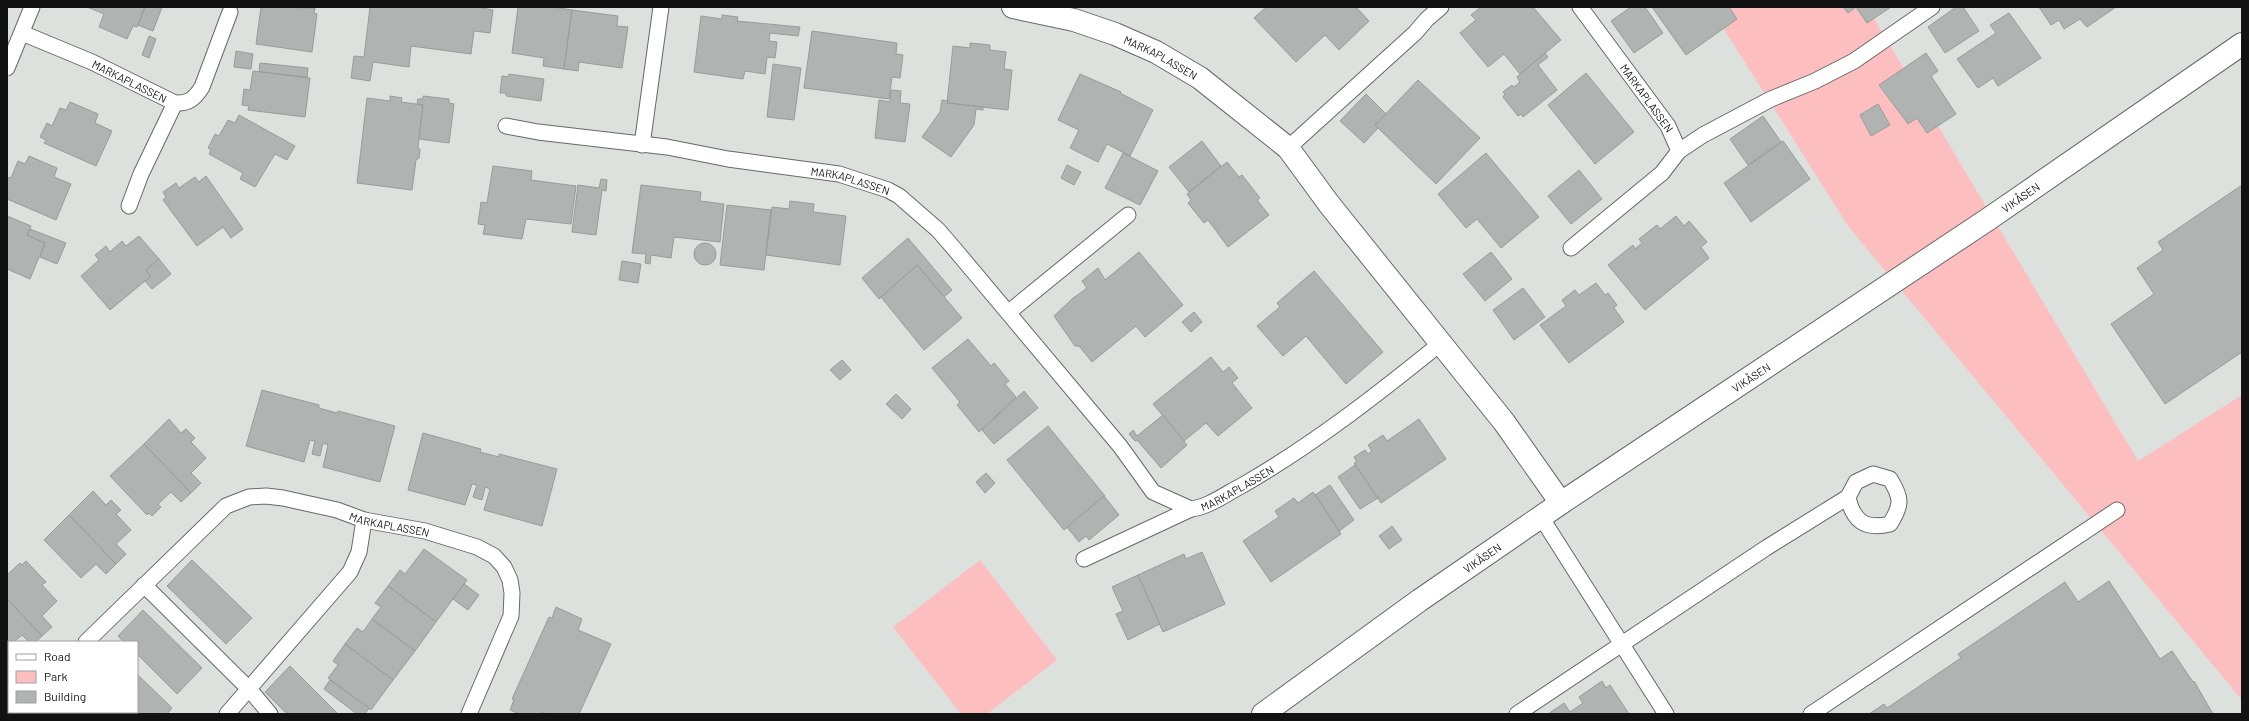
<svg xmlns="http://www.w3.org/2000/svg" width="2249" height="721" font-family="Barlow,sans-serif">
<rect width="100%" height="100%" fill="#dde1de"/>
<!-- green -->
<g fill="#fdbec0">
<polygon points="1710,7 1867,7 2138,461 2242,395 2242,700 1848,226"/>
<polygon points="980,560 1057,660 987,714 961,714 893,627"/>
</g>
<!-- building -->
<g fill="#afb3b1" stroke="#989c99">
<polygon points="87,7 145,7 137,27 133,26 127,39 99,27 104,14"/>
<polygon points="145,7 162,7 153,31 138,25"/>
<polygon points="261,7 315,8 314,13 317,14 312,52 256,44"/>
<polygon points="370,7 477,7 493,10 490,33 474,31 471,54 411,46 409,67 373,62 370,81 351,78 354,56 364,57"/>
<polygon points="518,7 552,7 572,10 564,69 543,66 544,58 512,53"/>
<polygon points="1266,7 1356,7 1369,21 1339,50 1325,35 1296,62 1254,18"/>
<polygon points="1481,7 1533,7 1561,40 1520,74 1504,54 1488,67 1460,33 1476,20 1471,15"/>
<polygon points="1631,7 1645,7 1663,33 1634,53 1611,21"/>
<polygon points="1652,7 1729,7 1737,19 1686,55"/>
<polygon points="1843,7 1891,7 1867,23 1856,7 1848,13"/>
<polygon points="1956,7 1963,7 1979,31 1945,53 1928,27"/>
<polygon points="2039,7 2116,7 2087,27 2080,19 2064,29 2059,20 2051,25"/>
<polygon points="572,10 618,16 617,26 628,27 622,68 579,62 578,71 564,69"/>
<polygon points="2009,13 2041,58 1998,86 1993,78 1978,88 1957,59 1996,33 1990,25"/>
<polygon points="722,15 738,17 737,21 800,27 798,36 770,33 769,41 777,42 775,58 767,57 765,74 745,71 743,79 694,72 701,16 722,19"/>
<polygon points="812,31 897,43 896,54 903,55 900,78 892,77 889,99 804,88"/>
<polygon points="149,36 156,39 149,58 142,55"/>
<polygon points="970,43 990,45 990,50 1006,52 1004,69 1012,70 1008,110 947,103 953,46 970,48"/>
<polygon points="236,51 253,54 251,69 234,67"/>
<polygon points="1545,53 1548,57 1538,65 1557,90 1523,117 1521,114 1518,116 1503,97 1505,94 1503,92 1512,85 1514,87 1520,82 1517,77"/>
<polygon points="1926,53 1938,71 1931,76 1956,114 1927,133 1917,118 1908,124 1879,85"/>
<polygon points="260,63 308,68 307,77 259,72"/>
<polygon points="773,64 801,68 794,120 767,117"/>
<polygon points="253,71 310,78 305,117 248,110 249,106 242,105 244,89 250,90"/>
<polygon points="1586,73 1634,132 1595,164 1548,105"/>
<polygon points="509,74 544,79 541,101 506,96 506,93 500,93 502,76 508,77"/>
<polygon points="1080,74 1121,92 1120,93 1153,110 1130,156 1107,144 1098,162 1070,148 1079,130 1058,120"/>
<polygon points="1418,80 1480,138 1436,184 1375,125"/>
<polygon points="891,90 901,91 900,103 910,104 905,142 875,138 879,100 890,102"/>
<polygon points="1366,94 1386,114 1375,125 1378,128 1364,143 1340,121"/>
<polygon points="390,96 402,98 401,102 423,105 418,147 420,150 419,158 416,160 412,190 357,183 367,98 390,101"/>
<polygon points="423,96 449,99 449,103 454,104 449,143 419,139 423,105 417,104 418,99 423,99"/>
<polygon points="942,100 948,101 947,103 983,107 983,110 976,109 974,125 951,157 922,137 940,112"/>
<polygon points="70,102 98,114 95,123 112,131 96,166 44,143 46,140 40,137 47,123 52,126 60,108 66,110"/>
<polygon points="1878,104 1890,125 1871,136 1860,115"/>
<polygon points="239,115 295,146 287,160 275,154 255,187 240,179 243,173 209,154 211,150 208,148 215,134 219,136 228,120 235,123"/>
<polygon points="1763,116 1781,142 1748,165 1730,139"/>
<polygon points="1202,141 1221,166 1189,192 1169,167"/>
<polygon points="1783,141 1810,179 1751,222 1724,183"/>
<polygon points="1123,153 1158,171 1140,205 1105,188"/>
<polygon points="1486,153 1539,217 1501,248 1477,219 1466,228 1438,194"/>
<polygon points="29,156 57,168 54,177 71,184 56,220 7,199 7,177 11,178 18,161 25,164"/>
<polygon points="1227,162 1239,177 1242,175 1260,198 1257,200 1269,215 1228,247 1208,220 1204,223 1188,203 1191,200 1187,194"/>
<polygon points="1067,165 1081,172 1074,185 1061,178"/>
<polygon points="493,166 532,171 531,180 576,186 571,224 526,219 522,239 483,234 485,225 478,224 481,202 487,203"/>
<polygon points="1579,170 1602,199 1571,224 1548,196"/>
<polygon points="206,176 243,229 231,238 223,227 197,246 163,200 166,197 163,192 176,183 179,188 195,177 199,182"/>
<polygon points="601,179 607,180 606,191 602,190 596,235 572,232 578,185 599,188"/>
<polygon points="641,185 701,192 700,201 724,204 720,242 674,237 671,258 651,255 650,264 645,263 646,254 632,253"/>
<polygon points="2242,185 2242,352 2165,404 2111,324 2154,294 2137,268 2163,250 2158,242"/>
<polygon points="790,201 814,204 813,212 846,216 840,265 766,255 772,207 789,209"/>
<polygon points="727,205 771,210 764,270 720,265"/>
<polygon points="7,216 31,226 27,235 45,243 30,279 7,269"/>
<polygon points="1676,216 1684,226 1689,221 1707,242 1701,247 1709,258 1645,310 1608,265 1633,245 1635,249 1642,243 1639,239 1657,225 1660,229"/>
<polygon points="30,229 66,243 57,264 40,257 45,243 27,235"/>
<polygon points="139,236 159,259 146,270 151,276 110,310 81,276 99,260 95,255 106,246 110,252 122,241 126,246"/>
<polygon points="908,238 952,290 944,297 917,265 879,299 862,278"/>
<circle cx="705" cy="254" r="11"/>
<polygon points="1139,252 1183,305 1145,337 1136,326 1092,362 1079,346 1075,346 1054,316 1072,299 1087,288 1082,281 1098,268 1105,280"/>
<polygon points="1491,252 1512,279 1485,301 1463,274"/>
<polygon points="159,259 171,274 152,289 145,281 151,276 146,270"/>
<polygon points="622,261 641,264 638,283 619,280"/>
<polygon points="917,265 962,318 924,350 881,297"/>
<polygon points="1314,271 1383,352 1346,384 1306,336 1283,356 1257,326 1280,307 1277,303"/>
<polygon points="1596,283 1605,295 1608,293 1617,305 1614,308 1624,322 1569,363 1540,325 1566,306 1562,300 1575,290 1579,295"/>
<polygon points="1523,288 1545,317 1514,340 1493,310"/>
<polygon points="1194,312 1202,322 1191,332 1182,322"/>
<polygon points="968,339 991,366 994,363 1009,381 1005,384 1016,397 979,432 957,405 960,402 932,368"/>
<polygon points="1211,357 1223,372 1229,367 1238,378 1232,383 1252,408 1218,436 1206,423 1184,441 1153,404"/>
<polygon points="842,360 851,370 840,380 830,370"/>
<polygon points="262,390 319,405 319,408 337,413 338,411 395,426 380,482 323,467 328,445 323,443 320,456 312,454 315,441 310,440 304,462 246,446"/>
<polygon points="1024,391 1038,408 994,444 982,430"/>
<polygon points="896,394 911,409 902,419 886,404"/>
<polygon points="1163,415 1187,445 1161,468 1137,440 1135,441 1129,434 1133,430 1137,436"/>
<polygon points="169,419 181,433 186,429 195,438 191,442 206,458 191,473 201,483 191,493 144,444"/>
<polygon points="1419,419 1446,459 1381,503 1354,463 1357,462 1354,457 1365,450 1368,454 1372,451 1368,445 1383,435 1387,441"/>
<polygon points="1048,426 1105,496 1064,530 1007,460"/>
<polygon points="423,433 481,449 480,452 499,457 499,454 557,469 542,526 484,510 490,489 485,487 482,500 473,497 477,485 472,484 465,505 408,490"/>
<polygon points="144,444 191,493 181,502 171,492 158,504 161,507 152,516 149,513 147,515 110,476"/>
<polygon points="1355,465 1378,498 1360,509 1338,477"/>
<polygon points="986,473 995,483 985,493 976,482"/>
<polygon points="1330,485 1354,520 1339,531 1315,495"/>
<polygon points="93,491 106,505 111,500 121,510 116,514 131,530 116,544 126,554 116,564 69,515"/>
<polygon points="1313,492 1341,534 1271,582 1243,541 1279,517 1275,511 1294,498 1298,503"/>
<polygon points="1104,496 1119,515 1089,540 1086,536 1079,542 1067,527"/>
<polygon points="69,515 116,564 106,574 96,564 81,578 44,540"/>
<polygon points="1392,526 1402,540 1389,549 1379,536"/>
<polygon points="424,549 467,580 436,622 388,586 400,570 405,574"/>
<polygon points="1202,552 1225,604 1163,632 1138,575 1184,554 1186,559"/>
<polygon points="192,560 252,618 226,644 167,586"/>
<polygon points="26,561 46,582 42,585 57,601 42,616 52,627 42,636 7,599 7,575 20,563 22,565"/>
<polygon points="1138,575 1160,624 1128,640 1116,614 1123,611 1112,587"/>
<polygon points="2109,581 2160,659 2172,651 2193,682 2194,681 2213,714 1869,714 1884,704 1887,708 1961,658 1958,654 2065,582 2078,602"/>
<polygon points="464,584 479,595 468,610 453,599"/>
<polygon points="388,586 436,622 415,651 372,619 381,607 375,603"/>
<polygon points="7,599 42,636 36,642 29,642 22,635 14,642 9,642 7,649"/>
<polygon points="556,607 582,619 578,630 611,644 579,714 546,714 541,712 540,714 519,714 510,710 514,700 512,699 549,617 552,618"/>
<polygon points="143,610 202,668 177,694 137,654 137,642 124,642 118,636"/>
<polygon points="372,619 415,651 393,680 345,644 357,628 363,632"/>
<polygon points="345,644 393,680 371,710 328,678 338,665 333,661"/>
<polygon points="290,666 338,714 287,714 265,692"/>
<polygon points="137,674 172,708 167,714 125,714 122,712 137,712"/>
<polygon points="330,680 369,708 365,714 357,714 324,689"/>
<polygon points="1602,681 1606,688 1610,685 1629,714 1548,714 1564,703 1570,712 1583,703 1579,697"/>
<polygon points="28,712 34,712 36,714 26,714"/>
<polygon points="82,712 122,712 125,714 81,714"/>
</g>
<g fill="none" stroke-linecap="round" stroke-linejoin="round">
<!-- service casing -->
<g stroke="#656966" stroke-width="17">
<g id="service">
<path id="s1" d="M22 33 92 62 175 103C189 104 195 98 202 87L230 12"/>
<polyline points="7,68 32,7"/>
<path id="s2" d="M506 126 538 132 667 147 728 159 839 174 888 190 899 196 938 230 957 252 1120 446 1153 492 1191 509C1209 507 1227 493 1243 485 1314 444 1378 394 1441 343"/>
<polyline points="642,145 661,7"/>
<polyline points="1288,148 1415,33 1427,19 1441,7"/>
<polyline points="1679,151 1703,135 1771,99 1815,81 1854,61 1932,7"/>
<polyline points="129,206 141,174 175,103"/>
<polyline points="1571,248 1662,173 1679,151 1668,126 1580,7"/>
<polyline points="1009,312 1128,215"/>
<polyline points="1541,517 1666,714"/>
<polyline points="1084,559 1191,509"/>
<polyline points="144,585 250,690 270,714"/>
<path id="s3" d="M86 642 226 506 249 497 266 496 283 498 337 510 364 520 425 531 477 547 494 556 504 567 510 580 512 593 511 616 469 714"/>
<polyline points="13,714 15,712"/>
<polyline points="227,714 350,572 359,552 364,520"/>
<path d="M1517 714 1766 548 1848 497 1856 482 1873 474 1890 479C1902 498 1902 505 1890 524 1865 530 1853 521 1848 497"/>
<polyline points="1811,714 2117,510"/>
</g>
</g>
<!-- tertiary casing -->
<g stroke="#656966" stroke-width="24">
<g id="tertiary">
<path id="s4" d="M1013 7 1074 20 1115 34 1156 52 1200 78 1288 148 1329 204 1504 422 1561 503"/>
<path id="s5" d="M1263 714 1420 600 1561 503 1987 220 2242 44"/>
</g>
</g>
<!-- service -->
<use href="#service" stroke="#fff" stroke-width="15"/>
<!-- tertiary -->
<use href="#tertiary" stroke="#fff" stroke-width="22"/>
</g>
<g text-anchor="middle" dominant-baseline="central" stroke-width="4" stroke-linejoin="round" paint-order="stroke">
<!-- street labels -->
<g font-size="11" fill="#111211" stroke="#fff">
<text stroke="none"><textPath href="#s4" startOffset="157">MARKAPLASSEN</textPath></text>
<text stroke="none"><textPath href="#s1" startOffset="118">MARKAPLASSEN</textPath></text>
<text transform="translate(1647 98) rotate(54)">MARKAPLASSEN</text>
<text stroke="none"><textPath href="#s2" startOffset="349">MARKAPLASSEN</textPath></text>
<text stroke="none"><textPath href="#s5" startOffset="917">VIKÅSEN</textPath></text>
<text stroke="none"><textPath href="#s5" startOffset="593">VIKÅSEN</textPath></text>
<text stroke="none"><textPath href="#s2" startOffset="884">MARKAPLASSEN</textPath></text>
<text stroke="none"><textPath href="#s3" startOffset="364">MARKAPLASSEN</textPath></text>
<text stroke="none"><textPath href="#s5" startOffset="269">VIKÅSEN</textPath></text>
</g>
</g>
<!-- border -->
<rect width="2249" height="721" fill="none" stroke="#111211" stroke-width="16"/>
<!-- legend -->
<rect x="8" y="641" width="130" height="72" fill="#ffffff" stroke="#a0a0a0"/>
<rect x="16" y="654" width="20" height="6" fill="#ffffff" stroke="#a0a0a0"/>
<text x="44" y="661" font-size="12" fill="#111211">Road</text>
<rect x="16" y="671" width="20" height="12" fill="#fdbec0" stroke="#a0a0a0"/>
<text x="44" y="681" font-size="12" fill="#111211">Park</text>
<rect x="16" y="691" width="20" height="12" fill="#afb3b1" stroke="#a0a0a0"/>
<text x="44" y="701" font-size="12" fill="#111211">Building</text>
</svg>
